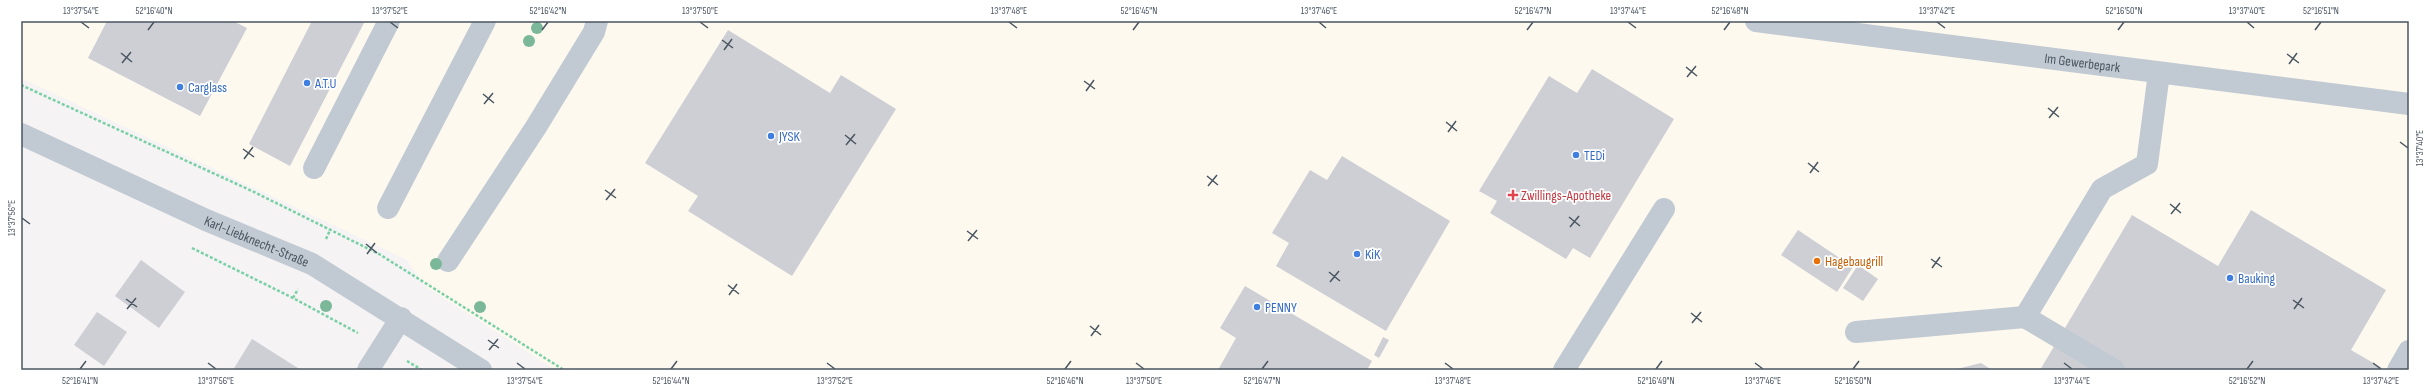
<svg xmlns="http://www.w3.org/2000/svg" width="2430" height="391" font-family="'Sofia Sans Condensed',sans-serif">
<rect width="100%" height="100%" fill="#f5f3f3"/>
<!-- commercial -->
<polygon fill="#fdf9ef" points="21,21 2409,21 2409,370 556,370 425,286 407,260 21,78"/>
<!-- building -->
<g fill="#cdcfd5">
<polygon points="107,21 233,21 247,28 200,116 88,58"/>
<polygon points="312,21 365,21 290,166 249,144"/>
<polygon points="728,30 830,93 841,75 896,109 792,276 688,211 698,196 645,163"/>
<polygon points="1592,69 1674,119 1590,258 1573,248 1566,259 1490,213 1497,201 1479,191 1549,76 1577,93"/>
<polygon points="1342,156 1450,221 1386,331 1276,266 1289,243 1272,233 1310,170 1327,180"/>
<polygon points="2251,210 2386,290 2351,350 2382,368 2381,370 2040,370 2132,215 2218,266"/>
<polygon points="1798,230 1853,267 1837,292 1781,255"/>
<polygon points="141,260 185,292 159,328 115,296"/>
<polygon points="1858,265 1878,279 1863,301 1843,288"/>
<polygon points="1245,286 1372,361 1367,370 1218,370 1236,338 1220,328"/>
<polygon points="97,312 127,332 104,366 74,345"/>
<polygon points="1383,337 1389,340 1379,358 1374,355"/>
<polygon points="252,339 301,370 233,370"/>
<polygon points="1981,363 1992,370 1957,370 1957,369"/>
</g>
<g fill="none" stroke-linecap="round" stroke-linejoin="round">
<!-- path -->
<g stroke="#7ad0a6" stroke-width="2.5" stroke-dasharray="3 2" stroke-linecap="butt">
<polyline points="21,85 252,191 379,254 564,370"/>
<polyline points="326,239 330,230"/>
<polyline points="192,248 293,298 358,333"/>
<polyline points="293,298 298,289"/>
<polyline points="407,361 422,370"/>
</g>
<!-- minor -->
<g stroke="#c1cad2" stroke-width="22">
<path id="s1" d="M1756 21 2409 104"/>
<path id="s2" d="M21 134 206 220 312 264 481 370"/>
<polyline points="314,168 389,21"/>
<polyline points="388,208 485,21"/>
<polyline points="448,261 536,127 594,32 597,21"/>
<polyline points="1856,332 2025,317"/>
<polyline points="368,370 401,318"/>
<polyline points="1564,370 1664,209"/>
<polyline points="2114,370 2025,317 2102,189 2147,164 2159,73"/>
<polyline points="2398,370 2409,351"/>
</g>
</g>
<!-- trees -->
<g fill="#7bb799">
<circle cx="537" cy="28" r="6"/>
<circle cx="529" cy="41" r="6"/>
<circle cx="436" cy="264" r="6"/>
<circle cx="326" cy="306" r="6"/>
<circle cx="480" cy="307" r="6"/>
</g>
<!-- ticks -->
<path fill="none" stroke="#4a5661" stroke-width="1.5" d="M81 22 89 28M390 22 398 28M700 22 708 28M1009 22 1017 28M1319 22 1326 28M1628 22 1636 28M1937 22 1945 28M2247 22 2254 28M148 30 154 22M542 30 548 22M1133 30 1139 22M1527 30 1533 22M1724 30 1730 22M2118 30 2124 22M2315 30 2321 22M722 40 733 48M724 50 732 39M121 53 132 62M2287 54 2299 63M122 63 131 52M2289 64 2297 53M1686 67 1697 76M1687 77 1696 66M1084 81 1095 89M1086 91 1094 80M483 94 494 103M484 104 493 93M2048 108 2059 117M2049 118 2058 107M1446 122 1457 131M1448 132 1456 121M845 135 856 144M2400 142 2408 148M846 145 855 134M243 149 254 157M244 159 253 147M1808 163 1819 172M1810 173 1818 162M1207 176 1218 185M1208 186 1217 175M605 190 616 198M606 200 615 189M2170 204 2181 213M2171 214 2180 203M1569 217 1580 226M22 218 30 224M1570 227 1579 216M967 231 978 239M968 241 977 230M366 244 377 253M367 254 375 243M1931 259 1942 267M1932 268 1940 257M1329 272 1340 281M1330 282 1339 271M728 285 739 294M729 295 737 284M126 299 137 307M2293 300 2304 308M127 309 136 298M2294 309 2302 298M1691 313 1702 322M1692 323 1701 312M1090 326 1101 335M1091 336 1099 325M488 340 499 348M489 350 498 339M208 363 216 369M517 363 525 369M827 363 835 369M1136 363 1144 369M1445 363 1453 369M1755 363 1763 369M2064 363 2072 369M2373 363 2381 369M80 369 86 361M671 369 677 361M1065 369 1071 361M1262 369 1268 361M1656 369 1662 361M1853 369 1859 361M2247 369 2253 361"/>
<!-- markers -->
<g fill="#3f7fe0" stroke="#fff" stroke-width="1.5">
<circle cx="307" cy="83" r="4"/>
<circle cx="180" cy="87" r="4"/>
<circle cx="771" cy="136" r="4"/>
<circle cx="1576" cy="155" r="4"/>
<circle cx="1357" cy="254" r="4"/>
<circle cx="2230" cy="278" r="4"/>
<circle cx="1257" cy="307" r="4"/>
</g>
<path fill="#e0444e" stroke="#fff" stroke-width="1.5" d="M1511 189h4v4h4v4h-4v4h-4v-4h-4v-4h4z"/>
<circle fill="#e8710a" stroke="#fff" stroke-width="1.5" cx="1817" cy="261" r="4"/>
<g text-anchor="middle" dominant-baseline="central" stroke-width="3.5" stroke-linejoin="round" paint-order="stroke">
<!-- street labels -->
<g font-size="14" fill="#4a5661" stroke="#fff">
<text stroke="none"><textPath href="#s1" startOffset="329">Im Gewerbepark</textPath></text>
<text stroke="none"><textPath href="#s2" startOffset="259">Karl-Liebknecht-Straße</textPath></text>
</g>
<!-- shop labels -->
<g font-size="14" fill="#366cbe" stroke="#fff" text-anchor="start">
<text x="315" y="83">A.T.U</text>
<text x="188" y="87">Carglass</text>
<text x="779" y="136">JYSK</text>
<text x="1584" y="155">TEDi</text>
<text x="1365" y="254">KiK</text>
<text x="2238" y="278">Bauking</text>
<text x="1265" y="307">PENNY</text>
</g>
<!-- health labels -->
<g font-size="14" fill="#be3a42" stroke="#fff" text-anchor="start">
<text x="1521" y="195">Zwillings-Apotheke</text>
</g>
<!-- food labels -->
<g font-size="14" fill="#c56008" stroke="#fff" text-anchor="start">
<text x="1825" y="261">Hagebaugrill</text>
</g>
</g>
<!-- border -->
<rect width="2430" height="391" fill="none" stroke="#ffffff" stroke-width="44"/>
<rect x="22" y="22" width="2386" height="347" fill="none" stroke="#4a5661" stroke-width="1.5"/>
<g font-size="10" text-anchor="middle" fill="#4a5661">
<text x="81" y="14">13°37'54"E</text>
<text x="154" y="14">52°16'40"N</text>
<text x="390" y="14">13°37'52"E</text>
<text x="548" y="14">52°16'42"N</text>
<text x="700" y="14">13°37'50"E</text>
<text x="1009" y="14">13°37'48"E</text>
<text x="1139" y="14">52°16'45"N</text>
<text x="1319" y="14">13°37'46"E</text>
<text x="1533" y="14">52°16'47"N</text>
<text x="1628" y="14">13°37'44"E</text>
<text x="1730" y="14">52°16'48"N</text>
<text x="1937" y="14">13°37'42"E</text>
<text x="2124" y="14">52°16'50"N</text>
<text x="2247" y="14">13°37'40"E</text>
<text x="2321" y="14">52°16'51"N</text>
<text transform="translate(2419 148) rotate(-90)" y="4">13°37'40"E</text>
<text transform="translate(11 218) rotate(-90)" y="4">13°37'56"E</text>
<text x="80" y="384">52°16'41"N</text>
<text x="216" y="384">13°37'56"E</text>
<text x="525" y="384">13°37'54"E</text>
<text x="671" y="384">52°16'44"N</text>
<text x="835" y="384">13°37'52"E</text>
<text x="1065" y="384">52°16'46"N</text>
<text x="1144" y="384">13°37'50"E</text>
<text x="1262" y="384">52°16'47"N</text>
<text x="1453" y="384">13°37'48"E</text>
<text x="1656" y="384">52°16'49"N</text>
<text x="1763" y="384">13°37'46"E</text>
<text x="1853" y="384">52°16'50"N</text>
<text x="2072" y="384">13°37'44"E</text>
<text x="2247" y="384">52°16'52"N</text>
<text x="2381" y="384">13°37'42"E</text>
</g>
</svg>
